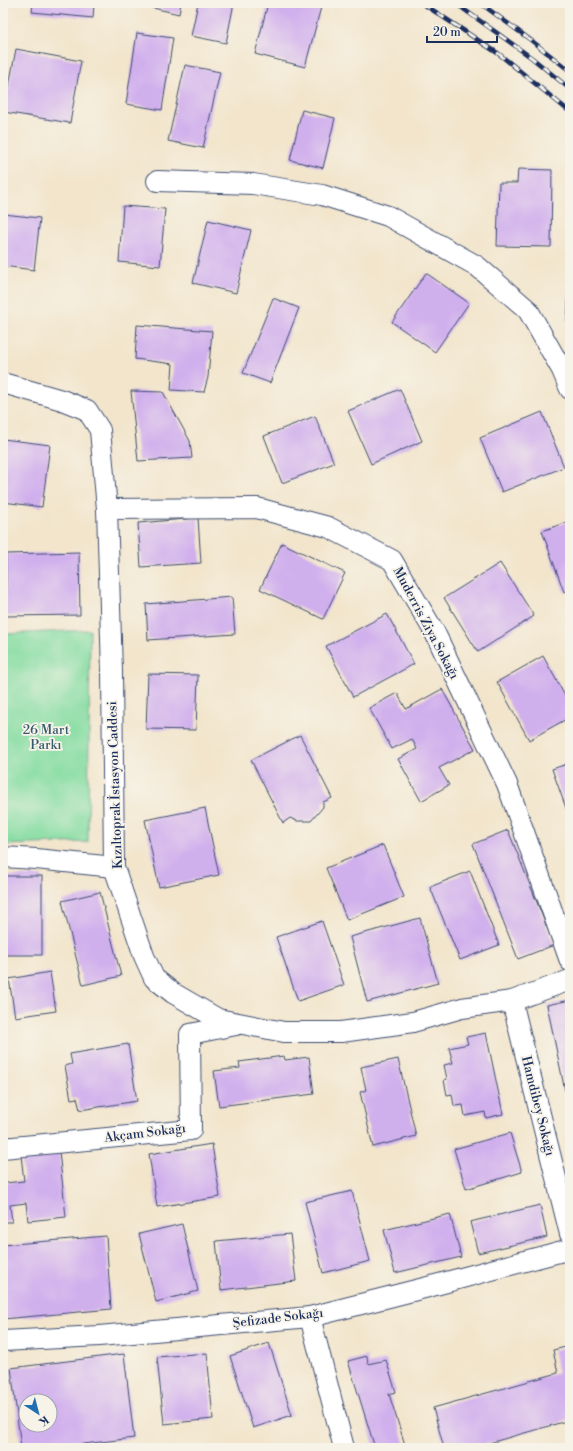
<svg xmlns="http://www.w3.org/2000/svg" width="573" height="1451" font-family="'Libre Bodoni',serif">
<rect width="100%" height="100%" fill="#f7f3e8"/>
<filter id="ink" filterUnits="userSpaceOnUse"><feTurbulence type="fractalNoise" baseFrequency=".025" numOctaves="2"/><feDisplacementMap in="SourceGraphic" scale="8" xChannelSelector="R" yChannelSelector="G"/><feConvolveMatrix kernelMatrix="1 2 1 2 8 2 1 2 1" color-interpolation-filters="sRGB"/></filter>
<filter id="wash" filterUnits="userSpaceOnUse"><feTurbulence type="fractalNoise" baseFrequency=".012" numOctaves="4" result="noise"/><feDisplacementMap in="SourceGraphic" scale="16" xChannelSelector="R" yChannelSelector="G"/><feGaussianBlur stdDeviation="0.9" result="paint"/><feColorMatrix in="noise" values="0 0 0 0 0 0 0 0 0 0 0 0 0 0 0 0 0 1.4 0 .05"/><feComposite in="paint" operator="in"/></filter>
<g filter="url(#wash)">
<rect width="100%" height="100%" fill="#f2e5cc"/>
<!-- green -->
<polygon fill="#83dca0" stroke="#4f867f" points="90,630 88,842 3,845 3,634"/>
<g id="blocks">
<!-- building -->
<g fill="#d0afed" fill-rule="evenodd">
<polygon points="33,3 94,3 93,18 32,12"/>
<polygon points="140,3 181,3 179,14 140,5"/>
<polygon points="198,3 234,3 226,43 191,36"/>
<polygon points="268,3 306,3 321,7 305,67 255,54"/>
<polygon points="137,33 173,38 162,110 126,104"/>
<polygon points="16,49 81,61 70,123 4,112"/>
<polygon points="185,65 220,72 203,148 168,141"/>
<polygon points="302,110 335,118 323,168 290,160"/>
<polygon points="518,169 552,170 551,247 497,246 499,183 517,183"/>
<polygon points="123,206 165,209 160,266 119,262"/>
<polygon points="3,214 40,218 34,270 3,266"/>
<polygon points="208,220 251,230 236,293 193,283"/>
<polygon points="426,273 469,303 435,352 392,322"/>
<polygon points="569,285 570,285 570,322 567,321"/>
<polygon points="273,298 299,308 270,383 243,373"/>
<polygon points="137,325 212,331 208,377 204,392 171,390 173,364 135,359"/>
<polygon points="400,389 422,441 371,464 348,411"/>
<polygon points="131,391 163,392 190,441 192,458 138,461"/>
<polygon points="542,412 564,467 502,492 480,438"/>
<polygon points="315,416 334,463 282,483 264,436"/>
<polygon points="3,439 50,445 42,507 3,502"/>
<polygon points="198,518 201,563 141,567 138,523"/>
<polygon points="570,521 570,589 564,592 542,531"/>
<polygon points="282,543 345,573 323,619 260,589"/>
<polygon points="79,552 80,615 6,616 6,554"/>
<polygon points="500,563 534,616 478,652 444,598"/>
<polygon points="232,597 235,634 148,640 146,604"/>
<polygon points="387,614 414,664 353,697 326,646"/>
<polygon points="543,656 570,705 570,717 529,740 497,682"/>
<polygon points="148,674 198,675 196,730 146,729"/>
<polygon points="442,689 475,749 439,768 449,785 421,801 398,759 417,749 412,739 392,749 369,708 397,693 406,709"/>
<polygon points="300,735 332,798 323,802 323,807 311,821 297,821 290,818 283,823 251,760"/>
<polygon points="570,763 570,810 567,811 552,769"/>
<polygon points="205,808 219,875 159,887 145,820"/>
<polygon points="508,830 554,945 518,959 473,844"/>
<polygon points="383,845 404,897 347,920 326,868"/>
<polygon points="470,871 499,945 460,960 430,887"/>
<rect x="3" y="876" width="39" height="79"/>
<polygon points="100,892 121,976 83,985 62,901"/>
<polygon points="420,918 438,983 367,1002 350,937"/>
<polygon points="322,921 344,985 298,1001 276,937"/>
<polygon points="50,972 56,1011 15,1017 9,979"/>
<polygon points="570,1000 570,1090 565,1091 547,1005"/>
<polygon points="486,1033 503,1114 486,1118 485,1112 465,1116 463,1105 454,1106 452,1094 447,1095 444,1080 447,1079 444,1065 453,1063 449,1048 468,1044 466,1037"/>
<polygon points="128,1044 137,1101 80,1110 77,1098 71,1099 65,1066 72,1064 70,1054"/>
<polygon points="284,1056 285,1060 309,1057 314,1094 219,1106 214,1071 240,1068 239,1062"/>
<polygon points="398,1059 416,1136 373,1147 360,1092 366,1090 361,1067"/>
<polygon points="510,1133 522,1172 466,1189 454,1149"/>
<polygon points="212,1144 220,1197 157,1207 149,1154"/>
<polygon points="59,1151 66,1217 28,1221 26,1203 10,1205 12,1222 3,1222 3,1173 4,1173 5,1183 24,1181 21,1155"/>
<polygon points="352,1191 370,1261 323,1273 305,1202"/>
<polygon points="540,1205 547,1237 478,1253 470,1222"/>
<polygon points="450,1214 461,1257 395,1273 384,1230"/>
<polygon points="182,1224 198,1291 156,1302 139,1234"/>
<polygon points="290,1234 296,1281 221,1290 216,1241"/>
<polygon points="106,1236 111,1309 3,1319 3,1245"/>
<polygon points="269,1343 292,1415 253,1428 230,1356"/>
<polygon points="570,1346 570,1420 472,1448 444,1448 433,1408 558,1373 553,1350"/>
<polygon points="207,1353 213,1419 164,1424 157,1357"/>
<path d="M124 1354 134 1438 50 1448H21L11 1368ZM26 1401H50V1425H26Z"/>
<polygon points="367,1356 368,1364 386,1360 396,1392 389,1394 406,1448 375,1448 348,1361"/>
</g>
</g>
</g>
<g filter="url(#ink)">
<use href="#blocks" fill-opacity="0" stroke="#3b4a6e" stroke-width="1"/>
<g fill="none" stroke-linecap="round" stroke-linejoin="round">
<!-- minor casing -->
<g stroke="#3b4a6e" stroke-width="22">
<g id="minor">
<polyline points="157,181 253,184 322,195 388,216 477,266 528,310 562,370 570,389"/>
<polyline points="3,383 62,400 87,410 100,430 107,509 112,672 114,867 144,956 154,978 173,993 218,1019 284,1032 341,1032 413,1022 462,1008 512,1001 570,980"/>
<polyline points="107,509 257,508 328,527 392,560 435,633 507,784 570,961"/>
<polyline points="3,857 36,859 114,867"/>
<polyline points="512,1001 570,1234"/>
<polyline points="3,1148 191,1130 190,1034 236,1025"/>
<polyline points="310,1317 344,1448"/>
<polyline points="3,1341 99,1336 310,1317 428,1287 570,1249"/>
</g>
</g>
<!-- minor -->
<use href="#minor" stroke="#fff" stroke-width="20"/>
<!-- rail casing -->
<g stroke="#1b2f5e" stroke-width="4.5">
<g id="rail">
<polyline points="422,3 499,54 570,112"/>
<polyline points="455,3 532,58 570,89"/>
<polyline points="480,3 532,41 570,71"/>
</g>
</g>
<!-- rail -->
<use href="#rail" stroke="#f7f3e8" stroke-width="3" stroke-dasharray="9" stroke-linecap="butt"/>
</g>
</g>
<g text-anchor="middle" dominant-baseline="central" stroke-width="3.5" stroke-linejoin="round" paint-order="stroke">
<!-- street labels -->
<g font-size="13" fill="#1b2f5e" stroke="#f7f3e8">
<text transform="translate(426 623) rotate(62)">Muderris Ziya Sokağı</text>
<text transform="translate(115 785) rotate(-92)">Kızıltoprak İstasyon Caddesi</text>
<text transform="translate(538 1106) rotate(76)">Hamdibey Sokağı</text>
<text transform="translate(145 1133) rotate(-7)">Akçam Sokağı</text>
<text transform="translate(278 1318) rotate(-7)">Şefizade Sokağı</text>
</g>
<!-- park labels -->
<g font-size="13" fill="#355a6e" stroke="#f7f3e8">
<text x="46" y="730">26 Mart<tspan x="46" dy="15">Parkı</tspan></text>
</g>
</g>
<!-- margin -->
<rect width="573" height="1451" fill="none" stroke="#f7f3e8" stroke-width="16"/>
<!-- north arrow -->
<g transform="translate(38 1413) rotate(144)"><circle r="19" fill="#f7f3e8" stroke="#9fa5b1"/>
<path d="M0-3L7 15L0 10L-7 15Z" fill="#1f6fb2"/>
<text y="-6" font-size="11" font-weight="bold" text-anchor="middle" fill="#1b2f5e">K</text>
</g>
<!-- scale -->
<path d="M427 36v6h70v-6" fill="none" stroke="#1b2f5e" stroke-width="2"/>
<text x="433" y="36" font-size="12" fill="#1b2f5e" stroke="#f7f3e8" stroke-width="3" paint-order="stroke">20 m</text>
</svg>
